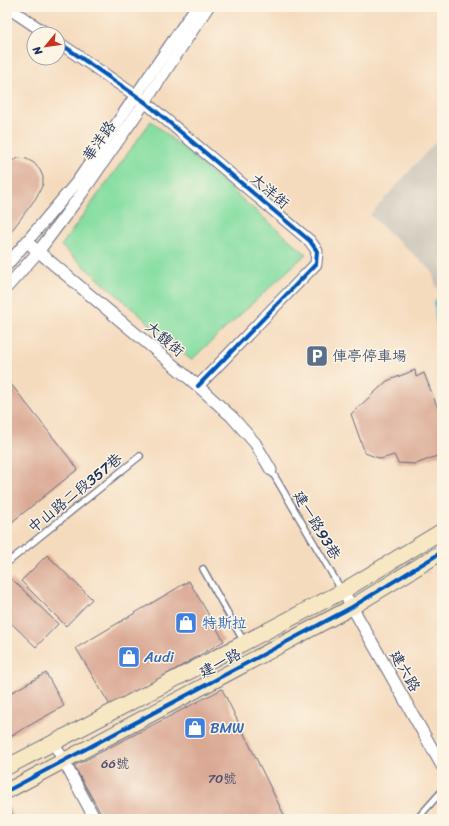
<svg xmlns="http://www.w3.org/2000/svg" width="449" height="826" font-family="Sriracha,'LXGW WenKai TC',sans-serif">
<rect width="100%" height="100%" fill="#fcf5e5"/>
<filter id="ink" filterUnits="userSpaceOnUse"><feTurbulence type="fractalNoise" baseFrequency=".025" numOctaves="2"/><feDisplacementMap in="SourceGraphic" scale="8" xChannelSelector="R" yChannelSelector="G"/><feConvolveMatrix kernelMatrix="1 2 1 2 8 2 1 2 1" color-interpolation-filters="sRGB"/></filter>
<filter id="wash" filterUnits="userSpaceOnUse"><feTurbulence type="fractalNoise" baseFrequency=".012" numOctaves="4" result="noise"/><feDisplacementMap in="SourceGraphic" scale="16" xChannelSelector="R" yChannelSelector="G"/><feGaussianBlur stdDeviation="0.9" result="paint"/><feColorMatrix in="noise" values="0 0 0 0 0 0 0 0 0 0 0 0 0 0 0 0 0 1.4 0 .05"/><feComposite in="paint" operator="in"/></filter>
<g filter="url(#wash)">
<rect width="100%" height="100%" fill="#f5dbbe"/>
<!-- industrial -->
<polygon fill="#c9c3b8" points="442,135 442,290 441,291 436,287 432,271 370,215"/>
<!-- green -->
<polygon fill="#87dea3" stroke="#518680" points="151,121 306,254 191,360 61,246"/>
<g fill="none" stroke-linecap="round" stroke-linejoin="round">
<!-- stream -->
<polyline stroke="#59bfd6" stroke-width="4" points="442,295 436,302 437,319 442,339"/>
</g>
<g id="blocks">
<!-- building -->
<g fill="#daa994">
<polygon points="19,158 27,159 34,163 40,170 43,177 43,184 36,198 7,237 7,163"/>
<polygon points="415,370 416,377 424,373 442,419 442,454 416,464 398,463 394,455 381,459 365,453 351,414 387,381"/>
<polygon points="7,379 78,469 7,526"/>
<polygon points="47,555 92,599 66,626 21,581"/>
<polygon points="12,579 58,624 36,647 7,619 7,584"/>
<polygon points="189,581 224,641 111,707 76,648"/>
<polygon points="46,673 64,706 7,738 7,695"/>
<polygon points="222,689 286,819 104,819 74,766"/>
<polygon points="8,806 15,819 7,819 7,807"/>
</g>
</g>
</g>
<g filter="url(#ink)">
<use href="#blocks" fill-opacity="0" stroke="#676b80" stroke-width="1"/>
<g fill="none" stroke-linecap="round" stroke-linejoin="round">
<!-- lane casing -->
<g stroke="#676b80" stroke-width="8">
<g id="lane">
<polyline points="271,470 342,591"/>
<polyline points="7,563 140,456"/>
<polyline points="203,569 244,642"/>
<polyline points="417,819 442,791"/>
</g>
</g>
<!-- street casing -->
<g stroke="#676b80" stroke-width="13">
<g id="street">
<polyline points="7,7 47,34"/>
<polyline points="58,42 145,102 310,241 317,251 316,264 198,386"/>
<polyline points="27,242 198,386 232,417 255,443 271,470"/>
<polyline points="7,265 77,182 196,7"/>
<polyline points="7,287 38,252 82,193 145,102 208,7"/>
<polyline points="343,591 442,766"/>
<polyline points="54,743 95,819"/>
</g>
</g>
<!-- secondary casing -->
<g stroke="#676b80" stroke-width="17">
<g id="secondary">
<polyline points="7,767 343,591 442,531"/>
<polyline points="7,791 352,607 442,552"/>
</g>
</g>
<!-- lane -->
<use href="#lane" stroke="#fff" stroke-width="5.5"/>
<!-- street -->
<use href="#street" stroke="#fff" stroke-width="11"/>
<!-- secondary -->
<use href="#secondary" stroke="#f7e8c3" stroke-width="15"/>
<!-- cycleway casing -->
<g stroke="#fcf5e5" stroke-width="6">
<g id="cycleway">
<polyline points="58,42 145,102 310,241 317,251 316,264 198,386"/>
<polyline points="7,791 352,607 442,552"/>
</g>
</g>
<!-- cycleway -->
<use href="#cycleway" stroke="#0057b8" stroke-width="4"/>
</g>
</g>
<!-- icons -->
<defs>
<g id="parking-square" transform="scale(1.15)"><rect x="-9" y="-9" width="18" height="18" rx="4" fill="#5c6f8a" stroke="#fcf5e5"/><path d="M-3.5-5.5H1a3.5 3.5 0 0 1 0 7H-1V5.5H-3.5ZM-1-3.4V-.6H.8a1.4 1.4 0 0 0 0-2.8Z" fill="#fff"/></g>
<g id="shop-square" transform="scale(1.15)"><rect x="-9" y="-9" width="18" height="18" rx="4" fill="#3f7fe0" stroke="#fcf5e5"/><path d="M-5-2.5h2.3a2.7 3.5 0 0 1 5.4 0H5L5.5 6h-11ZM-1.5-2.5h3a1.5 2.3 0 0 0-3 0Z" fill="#fff"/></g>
</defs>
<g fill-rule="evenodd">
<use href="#parking-square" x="317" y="356"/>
<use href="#shop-square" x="186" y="623"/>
<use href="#shop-square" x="129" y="657"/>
<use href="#shop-square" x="195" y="728"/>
</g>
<g text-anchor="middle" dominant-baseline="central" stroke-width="3" stroke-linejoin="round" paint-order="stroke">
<!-- number labels -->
<g font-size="13" fill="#4b4e6c">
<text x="115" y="763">66號</text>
<text x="222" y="778">70號</text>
</g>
<!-- street labels -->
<g font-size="15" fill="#1b2f5e" stroke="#fcf5e5">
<text transform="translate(99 141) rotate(-55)">華洋路</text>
<text transform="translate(270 191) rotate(40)">大洋街</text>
<text transform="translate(165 339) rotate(40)">大馥街</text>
<text transform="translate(75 493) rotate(-39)">中山路二段357巷</text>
<text transform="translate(317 525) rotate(59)">建一路93巷</text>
<text transform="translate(220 663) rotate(-28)">建一路</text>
<text transform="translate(405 671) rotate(60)">建六路</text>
</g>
<!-- service labels -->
<g font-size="15" fill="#4e5e75" stroke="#fcf5e5" text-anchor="start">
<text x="332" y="356">俥亭停車場</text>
</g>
<!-- shop labels -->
<g font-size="15" fill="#366cbe" stroke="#fcf5e5" text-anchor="start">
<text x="202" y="623">特斯拉</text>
<text x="144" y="657">Audi</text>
<text x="210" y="728">BMW</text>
</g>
</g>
<!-- margin -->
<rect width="449" height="826" fill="none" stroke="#fcf5e5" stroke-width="24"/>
<!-- north arrow -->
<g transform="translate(46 46) rotate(241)"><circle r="19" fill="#fcf5e5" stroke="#a2a6af"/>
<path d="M0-3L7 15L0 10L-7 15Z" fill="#c8321e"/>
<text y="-6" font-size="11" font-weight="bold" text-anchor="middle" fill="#1b2f5e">N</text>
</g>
</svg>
